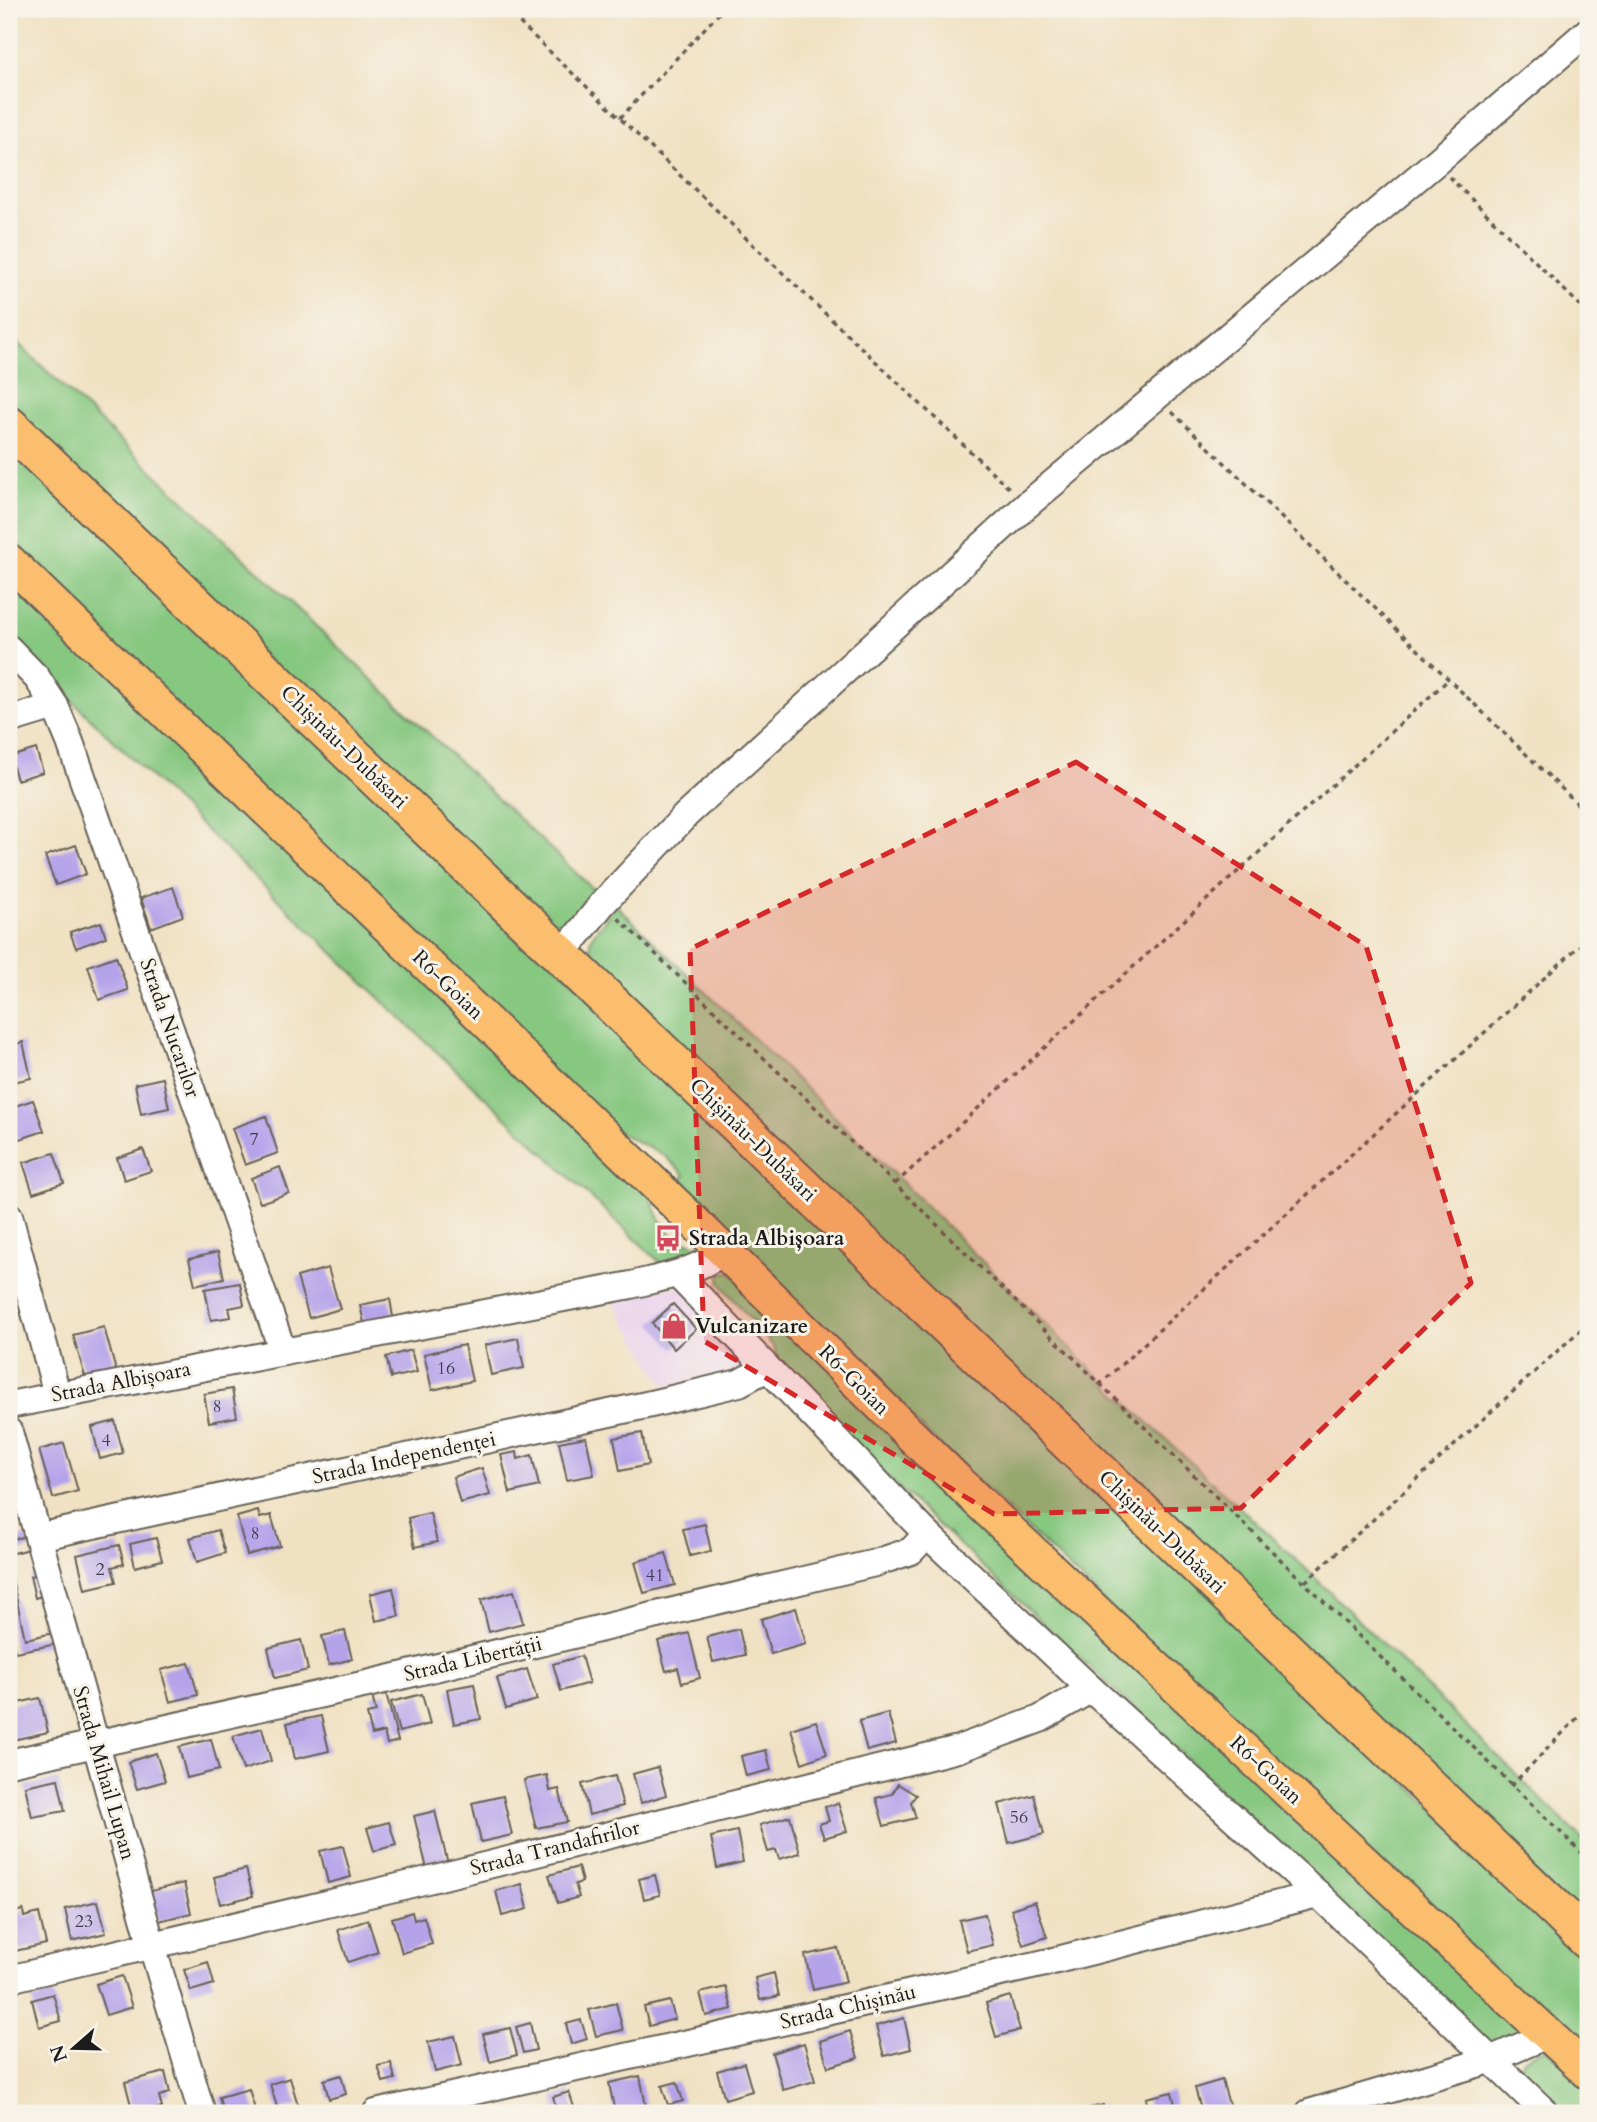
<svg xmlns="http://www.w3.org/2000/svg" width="1597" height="2122" font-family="Cardo,serif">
<rect width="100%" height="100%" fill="#f7f3e8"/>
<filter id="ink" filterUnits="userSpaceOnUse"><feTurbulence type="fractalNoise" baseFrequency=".0143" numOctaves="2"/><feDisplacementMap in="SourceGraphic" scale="14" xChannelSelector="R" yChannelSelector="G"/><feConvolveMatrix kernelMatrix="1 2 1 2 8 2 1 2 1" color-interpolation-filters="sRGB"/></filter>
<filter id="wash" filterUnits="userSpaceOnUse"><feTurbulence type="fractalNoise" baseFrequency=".00686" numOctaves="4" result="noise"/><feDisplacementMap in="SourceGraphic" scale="28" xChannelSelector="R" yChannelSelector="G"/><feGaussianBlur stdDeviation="1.57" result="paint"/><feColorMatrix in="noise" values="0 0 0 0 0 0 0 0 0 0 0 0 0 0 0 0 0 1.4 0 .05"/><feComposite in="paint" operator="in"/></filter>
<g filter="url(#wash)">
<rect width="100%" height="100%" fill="#f0e1c2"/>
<!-- built -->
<polygon fill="#ead1ec" points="678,1286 746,1358 743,1369 665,1387 612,1299"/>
<!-- green -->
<g fill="#87c881" stroke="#52724e" stroke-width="2">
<path d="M9 335 595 891C580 922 575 924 541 921L9 412Z"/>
<polygon points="9,439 1588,1957 1588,2059 939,1445 718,1228 682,1178 685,1175 665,1156 610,1128 9,549"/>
<path d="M9 575 647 1189C654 1205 660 1226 675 1237 684 1243 696 1242 704 1250L664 1266 387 1005 61 690 9 639Z"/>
<polygon points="616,905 904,1184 1107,1385 1305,1568 1588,1845 1588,1929 593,975 590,942 593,935"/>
<path d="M721 1272H731L1525 2031 1493 2050C1260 1823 1020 1604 785 1380L773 1346 719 1282Z"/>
<polygon points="1546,2048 1588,2090 1588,2113 1557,2113 1515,2072 1525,2058"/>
</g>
<g id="blocks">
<!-- building -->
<g fill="#b5a3ea">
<polygon points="36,749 43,772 17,780 10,757"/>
<polygon points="76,845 86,874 56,885 45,856"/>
<polygon points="173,887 183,916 151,928 141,898"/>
<polygon points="101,922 106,937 76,948 70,932"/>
<polygon points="116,956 128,990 99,1000 88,966"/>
<polygon points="23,1042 31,1078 9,1083 9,1046"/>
<polygon points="163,1078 169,1108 141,1114 135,1084"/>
<polygon points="33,1100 44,1131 17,1140 9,1117 9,1108"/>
<polygon points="266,1116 278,1153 245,1165 232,1128"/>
<polygon points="143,1149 151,1171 124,1180 117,1158"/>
<polygon points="54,1153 64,1183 33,1193 23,1163"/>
<polygon points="280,1167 289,1193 260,1203 251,1178"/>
<polygon points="218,1252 224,1278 195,1285 189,1259"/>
<polygon points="328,1268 340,1309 309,1318 297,1277"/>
<polygon points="240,1283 244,1305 229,1308 231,1317 211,1320 205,1289"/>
<polygon points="390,1299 393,1317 364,1323 360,1305"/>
<polygon points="673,1304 696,1329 674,1349 652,1323"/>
<polygon points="104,1327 116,1371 86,1380 73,1335"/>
<polygon points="518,1338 524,1368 491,1375 485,1345"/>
<polygon points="464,1345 472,1381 432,1390 424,1354"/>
<polygon points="411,1350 417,1372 391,1378 386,1357"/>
<polygon points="232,1389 237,1417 209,1422 204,1394"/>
<polygon points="115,1421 123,1453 100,1459 92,1427"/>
<polygon points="642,1433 648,1465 620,1471 614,1438"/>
<polygon points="586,1437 594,1475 567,1480 559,1442"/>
<polygon points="64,1443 78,1491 53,1498 39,1450"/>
<polygon points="517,1452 518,1459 532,1455 539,1486 510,1493 501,1455"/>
<polygon points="482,1468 490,1495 460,1503 453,1477"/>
<polygon points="258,1511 260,1518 271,1515 280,1546 247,1555 237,1517"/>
<polygon points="430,1513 437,1542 415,1547 408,1518"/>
<polygon points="705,1524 711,1551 690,1556 683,1529"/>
<polygon points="218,1530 225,1553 197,1562 190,1538"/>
<polygon points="28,1536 30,1549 9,1554 9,1540"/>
<polygon points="156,1538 162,1560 135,1567 130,1544"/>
<polygon points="119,1545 124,1564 112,1567 116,1582 85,1589 77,1555"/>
<polygon points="666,1553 675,1585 644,1593 635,1562"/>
<polygon points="9,1564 25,1639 54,1633 57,1644 15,1652 9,1618"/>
<polygon points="41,1574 46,1595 35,1598 30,1576"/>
<polygon points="393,1588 399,1616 376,1621 370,1594"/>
<polygon points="514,1591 523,1623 489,1632 481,1600"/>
<polygon points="796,1608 806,1644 771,1654 761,1619"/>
<polygon points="739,1629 745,1655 713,1662 707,1637"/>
<polygon points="345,1631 352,1659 329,1665 322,1636"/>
<polygon points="689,1633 700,1678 682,1683 678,1668 666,1671 658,1641"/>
<polygon points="301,1640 308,1670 275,1678 268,1648"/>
<polygon points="581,1656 589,1683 561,1691 553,1664"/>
<polygon points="189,1663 198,1695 170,1702 161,1670"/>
<polygon points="527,1669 537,1700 506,1709 497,1678"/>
<polygon points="474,1684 481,1719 454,1724 447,1689"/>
<polygon points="386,1693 398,1741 387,1744 384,1732 372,1735 367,1714 376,1712 372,1696"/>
<polygon points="422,1694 430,1724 399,1732 391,1702"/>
<polygon points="40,1698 48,1732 9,1741 9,1705"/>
<polygon points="888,1713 896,1743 867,1751 859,1721"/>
<polygon points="321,1716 329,1751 295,1759 287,1723"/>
<polygon points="816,1721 827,1754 802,1763 791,1729"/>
<polygon points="262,1728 271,1761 243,1770 233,1736"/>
<polygon points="211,1739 219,1770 187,1778 179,1747"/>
<polygon points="766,1750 771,1770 746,1776 741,1756"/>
<polygon points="156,1753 165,1781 137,1789 128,1762"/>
<polygon points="658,1767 666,1795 641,1803 633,1774"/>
<polygon points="547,1775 550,1791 559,1789 567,1822 536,1828 524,1780"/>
<polygon points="615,1776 623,1806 589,1815 582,1784"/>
<polygon points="58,1779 65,1811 32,1817 25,1786"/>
<polygon points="898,1784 916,1795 911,1802 916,1818 884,1826 876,1798 892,1794"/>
<polygon points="1034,1795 1044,1834 1009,1843 999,1804"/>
<polygon points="503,1796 512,1835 481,1842 472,1803"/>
<polygon points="838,1803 847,1831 824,1838 819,1824 829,1821 825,1807"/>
<polygon points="435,1811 449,1868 428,1873 414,1816"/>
<polygon points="790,1816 800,1853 779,1859 776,1850 768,1852 760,1825"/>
<polygon points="389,1822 396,1845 374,1851 367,1828"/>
<polygon points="737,1831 743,1862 717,1868 711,1837"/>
<polygon points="343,1846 351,1877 328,1883 320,1851"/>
<polygon points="578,1867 582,1882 575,1884 579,1897 558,1903 549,1875"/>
<polygon points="246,1869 253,1896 220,1904 214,1877"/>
<polygon points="655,1875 660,1895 644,1899 639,1879"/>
<polygon points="184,1883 191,1913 159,1921 151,1891"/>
<polygon points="522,1884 528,1909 502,1916 496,1891"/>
<polygon points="98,1901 106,1933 72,1941 65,1909"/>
<polygon points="1035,1901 1047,1937 1023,1945 1011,1909"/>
<polygon points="23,1910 24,1917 39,1913 46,1944 15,1951 9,1925 9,1913"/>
<polygon points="412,1912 414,1920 424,1917 432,1944 402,1953 392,1918"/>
<polygon points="985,1914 993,1945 967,1951 959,1920"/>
<polygon points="368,1920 378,1952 348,1962 338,1930"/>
<polygon points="838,1948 846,1982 813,1990 805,1955"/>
<polygon points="208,1962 214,1984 191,1991 184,1970"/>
<polygon points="774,1973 779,1996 760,2000 755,1978"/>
<polygon points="122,1976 132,2007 106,2015 96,1984"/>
<polygon points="726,1987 732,2009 706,2016 700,1993"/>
<polygon points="53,1994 61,2021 39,2027 32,2000"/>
<polygon points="1010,1996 1020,2030 996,2037 986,2003"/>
<polygon points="670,2001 675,2019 649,2026 644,2007"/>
<polygon points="616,2003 623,2030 596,2036 589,2010"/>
<polygon points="904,2018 911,2049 884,2056 876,2026"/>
<polygon points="581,2020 587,2039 571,2044 566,2024"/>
<polygon points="530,2023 536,2050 523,2053 516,2027"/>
<polygon points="510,2028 517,2055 490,2062 483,2034"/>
<polygon points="850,2031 858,2058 828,2067 820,2041"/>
<polygon points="455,2036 462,2065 435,2072 428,2042"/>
<polygon points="804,2043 815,2081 783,2090 772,2053"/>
<polygon points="391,2063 395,2079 383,2082 378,2066"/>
<polygon points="744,2063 752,2091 725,2099 717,2071"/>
<polygon points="165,2072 170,2093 159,2096 162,2108 133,2113 125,2082"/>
<polygon points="341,2075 346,2094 329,2099 324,2080"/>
<polygon points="640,2076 647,2111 615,2113 609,2083"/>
<polygon points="290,2078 298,2105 278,2110 270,2084"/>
<polygon points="1222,2080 1230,2108 1202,2113 1195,2088"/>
<polygon points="677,2082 683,2101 668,2105 662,2086"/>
<polygon points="249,2089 256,2113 223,2113 219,2097"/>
<polygon points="569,2092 576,2113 587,2109 588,2113 558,2113 553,2097"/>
<polygon points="1172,2092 1177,2113 1149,2113 1146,2098"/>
<polygon points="1103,2105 1105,2113 1072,2113 1072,2112"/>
</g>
</g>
</g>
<g filter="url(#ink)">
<use href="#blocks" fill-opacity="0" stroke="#666156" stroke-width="2"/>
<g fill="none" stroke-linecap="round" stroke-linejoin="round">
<!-- minor casing -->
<g stroke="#666156" stroke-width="30">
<g id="minor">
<polyline points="9,649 37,678 55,706 70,742 283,1352"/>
<polyline points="9,720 55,706"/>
<polyline points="561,956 603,903 686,815 1027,505 1435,163 1588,31"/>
<polyline points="9,1216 57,1394"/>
<polyline points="677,1274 927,1534 1091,1689 1318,1894 1546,2113"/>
<path d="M9 1405 631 1285C664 1277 696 1272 724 1251"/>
<polyline points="9,1432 152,1946 202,2113"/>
<polyline points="38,1537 651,1404 739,1383 767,1368"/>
<polyline points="9,1763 367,1684 875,1563 911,1551 927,1534"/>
<polyline points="9,1979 407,1885 958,1749 1040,1719 1091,1689"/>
<polyline points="376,2113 1045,1963 1318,1894"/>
<polyline points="1309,2113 1490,2060 1549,2034"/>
</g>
</g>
<!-- major casing -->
<g stroke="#666156" stroke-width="37">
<polyline id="major" points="9,561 689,1217 978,1501 1588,2072"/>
</g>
<!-- highway casing -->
<g stroke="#666156" stroke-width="42">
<polyline id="highway" points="9,426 1588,1940"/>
</g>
<!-- path -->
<g stroke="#666156" stroke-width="3.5" stroke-dasharray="5 5" stroke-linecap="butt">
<polyline points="505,9 1012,491"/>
<polyline points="620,118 723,9"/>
<polyline points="1449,177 1588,313"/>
<polyline points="1172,412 1588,814"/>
<polyline points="618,918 895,1184 1588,1859"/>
<polyline points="895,1184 1448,680"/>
<polyline points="1099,1385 1588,938"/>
<polyline points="1305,1582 1588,1323"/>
<polyline points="1511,1786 1588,1707"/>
</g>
<!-- minor -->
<use href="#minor" stroke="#fff" stroke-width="26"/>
<!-- major -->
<use href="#major" stroke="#fbbd6e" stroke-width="33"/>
<!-- highway -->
<use href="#highway" stroke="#fbbd6e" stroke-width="38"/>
</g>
</g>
<!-- marked area -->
<path fill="#d62828" fill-opacity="0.2" stroke="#d62828" stroke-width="5" stroke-dasharray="14 9" stroke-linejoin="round" d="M1076 762 1366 946 1471 1283 1241 1508 994 1514 704 1341 690 949Z"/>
<!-- icons -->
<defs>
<g id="bus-bare" transform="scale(2.1)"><path d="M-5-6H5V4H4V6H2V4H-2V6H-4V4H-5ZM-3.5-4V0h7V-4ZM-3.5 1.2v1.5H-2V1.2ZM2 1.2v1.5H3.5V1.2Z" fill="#d1495b" stroke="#f7f3e8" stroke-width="2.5" paint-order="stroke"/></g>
<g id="shop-bare" transform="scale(2.1)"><path d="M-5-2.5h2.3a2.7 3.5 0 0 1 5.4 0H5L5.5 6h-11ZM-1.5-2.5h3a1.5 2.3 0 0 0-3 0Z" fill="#d1495b" stroke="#f7f3e8" stroke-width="2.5" paint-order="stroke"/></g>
</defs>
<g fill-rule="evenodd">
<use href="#bus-bare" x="668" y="1238"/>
<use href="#shop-bare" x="674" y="1326"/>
</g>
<g text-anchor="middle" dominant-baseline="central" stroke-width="6" stroke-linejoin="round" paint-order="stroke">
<!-- number labels -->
<g font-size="18" fill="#423e50">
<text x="254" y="1139">7</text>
<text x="446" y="1368">16</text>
<text x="217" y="1406">8</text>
<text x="106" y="1440">4</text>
<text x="255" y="1533">8</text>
<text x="100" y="1569">2</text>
<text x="655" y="1575">41</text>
<text x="1019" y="1817">56</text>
<text x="84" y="1921">23</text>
</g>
<!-- street labels -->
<g font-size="21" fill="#1c1c1c" stroke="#f7f3e8">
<text transform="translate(344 747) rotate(44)">Chișinău-Dubăsari</text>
<text transform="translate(448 985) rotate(44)">R6-Goian</text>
<text transform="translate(170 1028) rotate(71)">Strada Nucarilor</text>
<text transform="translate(753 1140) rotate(44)">Chișinău-Dubăsari</text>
<text transform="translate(854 1380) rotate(45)">R6-Goian</text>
<text transform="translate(121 1382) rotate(-11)">Strada Albișoara</text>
<text transform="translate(404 1458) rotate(-12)">Strada Independenței</text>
<text transform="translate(1162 1532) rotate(44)">Chișinău-Dubăsari</text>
<text transform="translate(473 1659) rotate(-13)">Strada Libertății</text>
<text transform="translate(1266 1770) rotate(43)">R6-Goian</text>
<text transform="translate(104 1773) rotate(74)">Strada Mihail Lupan</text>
<text transform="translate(555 1848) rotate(-14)">Strada Trandafirilor</text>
<text transform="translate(848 2007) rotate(-13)">Strada Chișinău</text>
</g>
<!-- poi labels -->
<g font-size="21" font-weight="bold" fill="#1c1c1c" stroke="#f7f3e8" text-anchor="start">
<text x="689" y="1238">Strada Albișoara</text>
<text x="695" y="1326">Vulcanizare</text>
</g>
</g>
<!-- margin -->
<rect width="1597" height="2122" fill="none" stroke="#f7f3e8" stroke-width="35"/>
<!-- north arrow -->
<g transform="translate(74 2048) rotate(250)" stroke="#f7f3e8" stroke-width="5" paint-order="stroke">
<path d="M0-5L12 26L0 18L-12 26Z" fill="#1c1c1c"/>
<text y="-10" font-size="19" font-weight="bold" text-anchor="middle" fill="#1c1c1c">N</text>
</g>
</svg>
